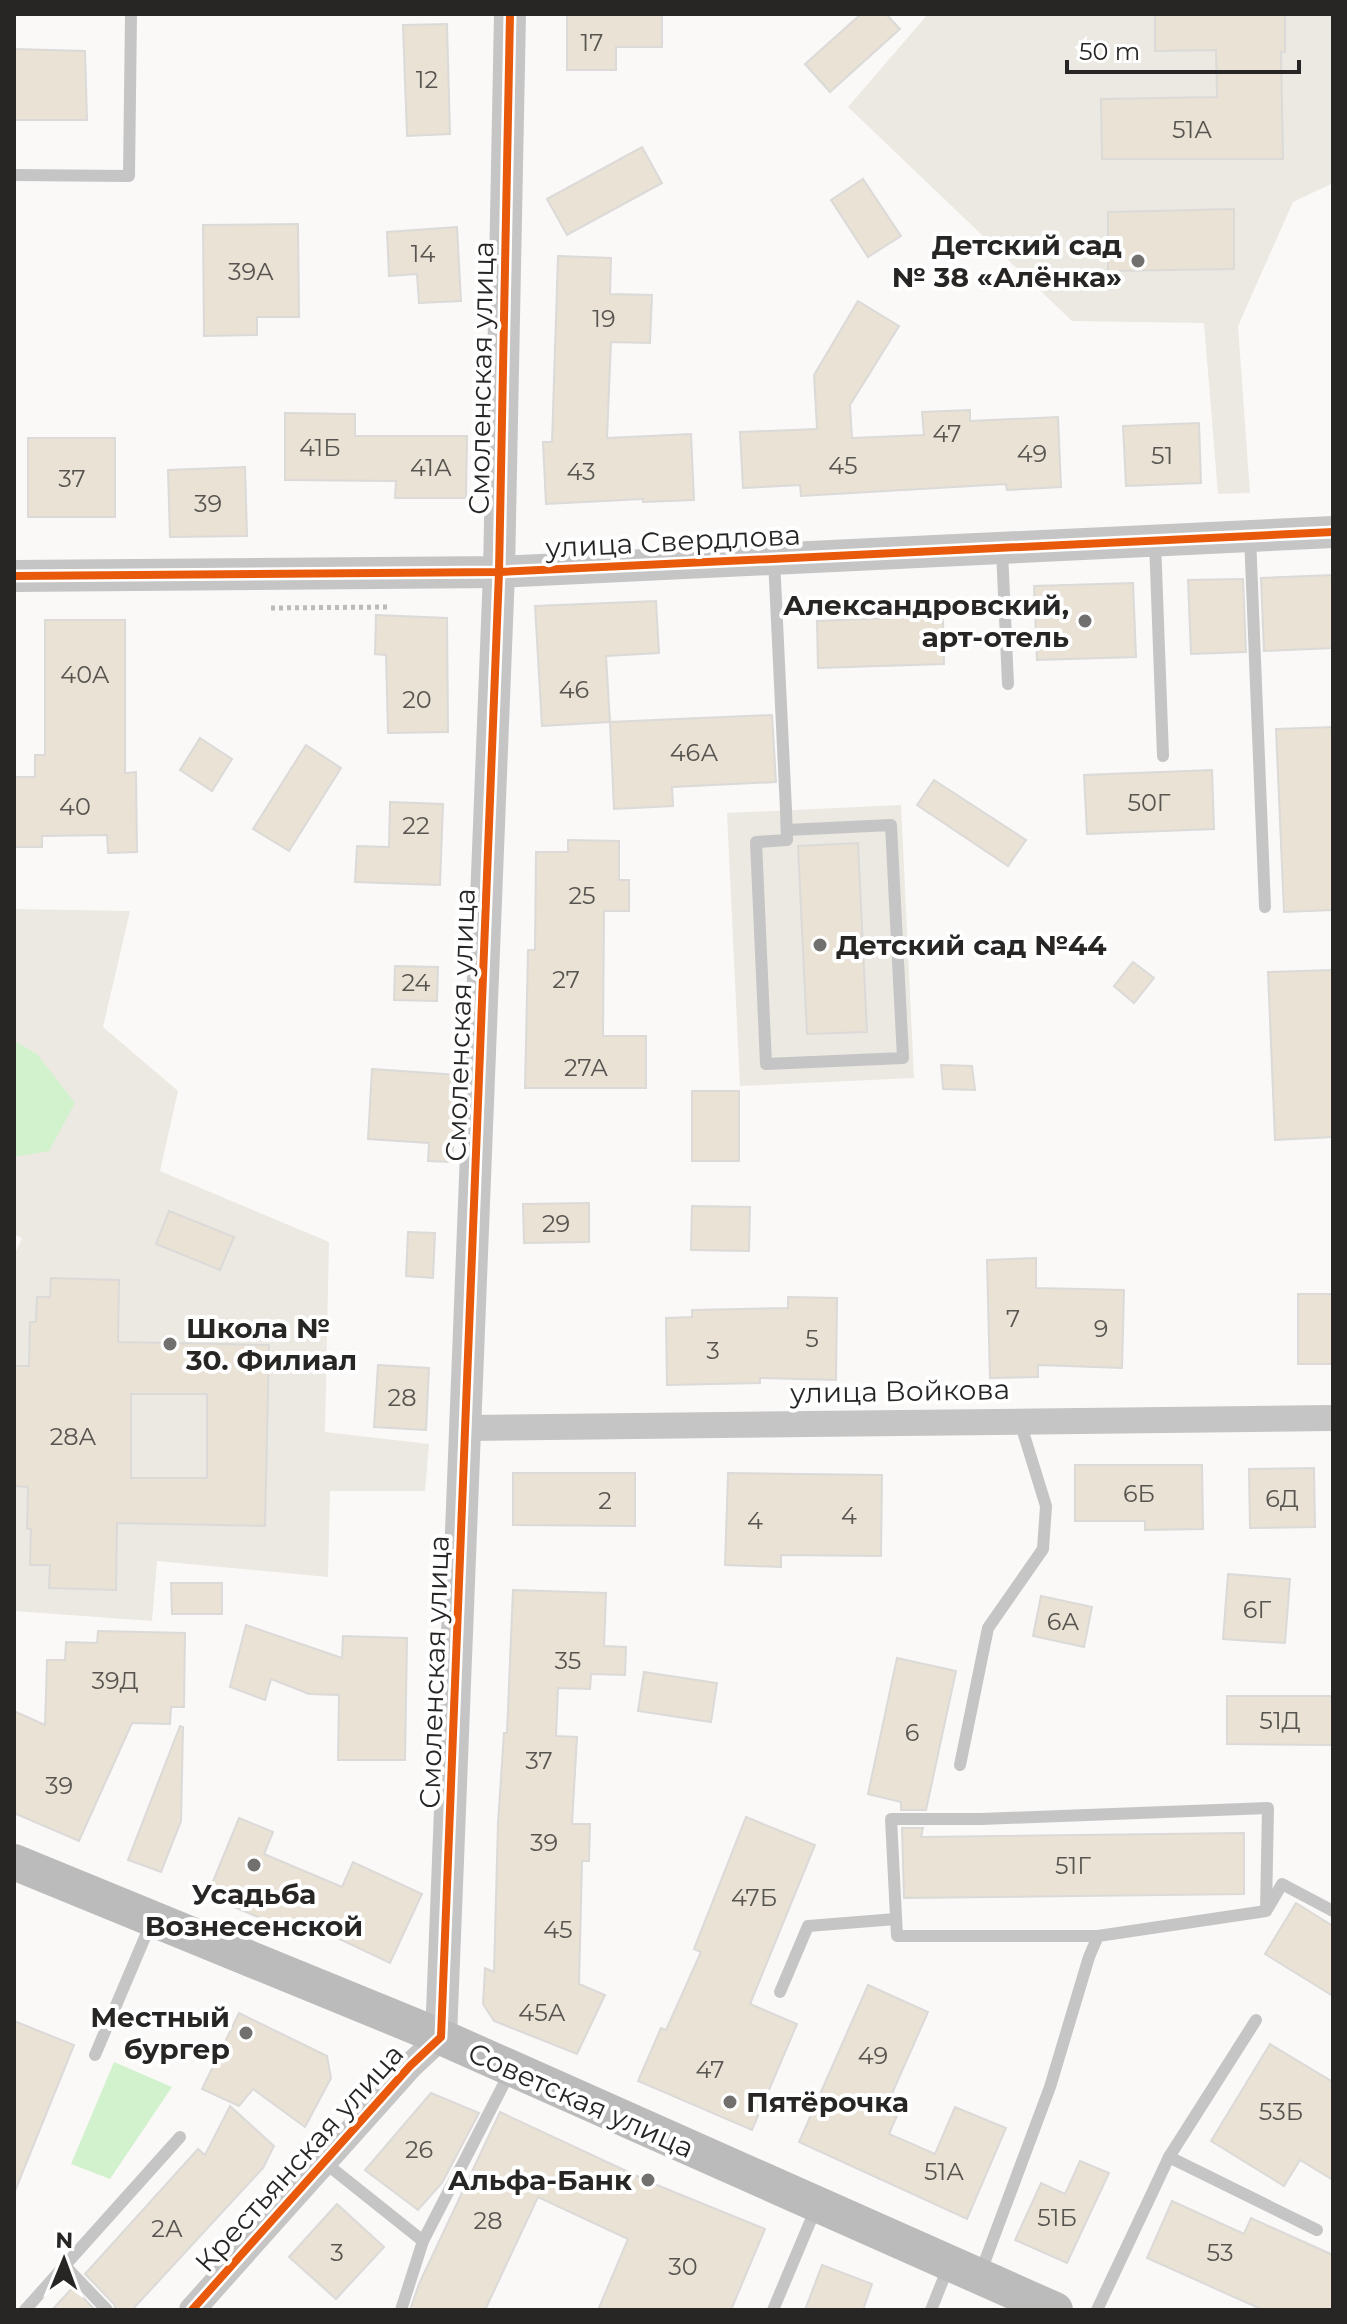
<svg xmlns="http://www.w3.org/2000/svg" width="1347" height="2324" font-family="Montserrat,sans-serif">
<rect width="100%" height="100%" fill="#fbf9f7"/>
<!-- built -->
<g fill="#ebe9e2">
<polygon points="928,14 1333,14 1333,183 1293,202 1238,326 1250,493 1218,494 1204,323 1072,321 848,107"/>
<polygon points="901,805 914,1078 740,1086 727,813"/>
<polygon points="14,909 130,911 103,1027 178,1091 160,1171 329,1242 325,1432 429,1444 425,1491 330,1491 328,1577 157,1561 152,1621 14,1611 14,1256 22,1238 14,1234"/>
</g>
<!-- green -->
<g fill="#d2f2ce">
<polygon points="14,1041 37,1054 75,1103 49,1151 14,1157"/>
<polygon points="114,2062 172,2087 110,2179 71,2164"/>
</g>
<!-- building -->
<g fill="#e9e2d5" stroke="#dbdad8" stroke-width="2" fill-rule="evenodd">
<polygon points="567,14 662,14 662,47 616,47 616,70 567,70"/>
<polygon points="861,14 886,14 900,29 830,92 805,64"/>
<polygon points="1155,14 1285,14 1285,52 1281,52 1283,159 1102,159 1101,99 1217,97 1216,50 1155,51"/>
<polygon points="447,24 450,134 407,136 403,25"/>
<polygon points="14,49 85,51 87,120 14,120"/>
<polygon points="642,147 662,183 567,235 547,199"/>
<polygon points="863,179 901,236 868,257 831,200"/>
<polygon points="1234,209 1234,269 1108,271 1108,212"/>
<polygon points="298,224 299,317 257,317 257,335 204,336 203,225"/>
<polygon points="457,227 461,301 419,303 417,274 389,276 387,232"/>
<polygon points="558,256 611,258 610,294 652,295 650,343 611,342 607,438 691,434 694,500 643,502 643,499 546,504 543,442 552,442"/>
<polygon points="858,301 899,326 850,405 852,438 924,435 922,412 970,410 970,421 1058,417 1061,487 1007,490 1006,484 801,496 800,485 743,488 740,432 817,429 814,375"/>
<polygon points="285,413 355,414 355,436 467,436 466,498 395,498 396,481 285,480"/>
<polygon points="1199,423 1201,483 1126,486 1123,426"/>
<rect x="28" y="438" width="87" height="79"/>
<polygon points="245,467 247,536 170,537 168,470"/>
<polygon points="1333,575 1333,648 1264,651 1261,578"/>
<polygon points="1243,579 1246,652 1191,654 1188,580"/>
<polygon points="1133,583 1136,657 1037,660 1034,586"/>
<polygon points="656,601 659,653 606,656 610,722 542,726 535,606"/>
<polygon points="376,615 447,618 448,732 388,733 386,655 375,654"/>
<polygon points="943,616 944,664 818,668 817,621"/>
<polygon points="45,620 125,620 125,773 136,772 137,852 108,853 107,835 42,836 42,847 14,847 14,777 35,777 35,755 45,755"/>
<polygon points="772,715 776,782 672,787 673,806 614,809 610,722"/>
<polygon points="1333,727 1333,910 1284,912 1276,729"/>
<polygon points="200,738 232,759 212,791 180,770"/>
<polygon points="306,745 341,768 289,851 253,829"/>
<polygon points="1212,770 1214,829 1087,834 1084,775"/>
<polygon points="934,780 1026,840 1008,866 917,805"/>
<polygon points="390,802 443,804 440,885 355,882 357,846 389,847"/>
<polygon points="568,840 619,841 619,880 629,880 629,911 604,911 603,1036 646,1036 646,1088 525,1088 528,950 535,950 536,852 568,852"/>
<polygon points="858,843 867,1032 807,1034 798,846"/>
<polygon points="1133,962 1154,978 1134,1003 1114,986"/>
<polygon points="395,966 438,967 437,1001 394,1000"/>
<polygon points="1333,970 1333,1137 1275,1140 1268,972"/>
<polygon points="941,1065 972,1066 975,1090 943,1089"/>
<polygon points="372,1069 458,1075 452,1162 428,1161 429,1143 368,1139"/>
<rect x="692" y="1091" width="47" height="70"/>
<polygon points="589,1203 589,1242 524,1243 523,1204"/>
<polygon points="692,1206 750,1207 749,1251 691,1250"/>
<polygon points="169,1211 234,1237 220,1270 156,1244"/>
<polygon points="408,1232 435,1233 433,1278 406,1276"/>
<polygon points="1036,1258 1036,1288 1124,1290 1122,1368 1038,1365 1038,1377 990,1378 987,1260"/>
<path d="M51 1278 119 1280 118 1342 269 1345 265 1526 117 1523 116 1590 49 1588 50 1565H30L31 1529H27L28 1487 14 1486V1366H29L30 1322H36L37 1297H50ZM131 1394H207V1478H131Z"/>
<rect x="1298" y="1294" width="35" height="70"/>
<polygon points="788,1297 837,1298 836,1380 760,1378 760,1383 667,1385 666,1318 692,1317 692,1310 788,1308"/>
<polygon points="378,1365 429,1368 426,1430 374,1427"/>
<polygon points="1075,1465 1202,1465 1203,1529 1145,1530 1145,1521 1075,1521"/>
<polygon points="1314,1468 1315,1527 1250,1528 1249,1469"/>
<polygon points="513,1473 635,1473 635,1526 513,1525"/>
<polygon points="728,1473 882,1475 881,1556 781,1555 781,1567 725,1565"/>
<polygon points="1228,1574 1290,1579 1285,1643 1223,1639"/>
<polygon points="171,1583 222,1583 222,1614 172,1614"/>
<polygon points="513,1590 606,1593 604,1646 626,1647 625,1675 591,1674 590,1689 558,1688 556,1736 577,1737 572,1824 590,1824 589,1861 582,1861 579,1984 605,1995 577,2054 494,2021 483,2004 485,1968 494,1972 498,1823 504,1733 507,1733"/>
<polygon points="1041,1596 1092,1607 1084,1647 1033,1636"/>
<polygon points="246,1625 342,1658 343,1636 407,1638 405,1760 338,1760 339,1695 309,1694 271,1679 265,1700 230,1687"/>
<polygon points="98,1631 185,1633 184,1707 171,1707 170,1724 132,1723 79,1841 14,1813 14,1711 45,1725 47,1660 65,1660 66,1642 97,1643"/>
<polygon points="897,1658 956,1671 926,1810 901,1810 901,1802 868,1794"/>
<polygon points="644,1672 717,1683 711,1722 638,1711"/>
<polygon points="1227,1696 1333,1696 1333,1745 1227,1744"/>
<polygon points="180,1726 183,1727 181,1821 161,1872 128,1860"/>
<polygon points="746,1817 815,1845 750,2004 797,2024 752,2130 638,2081 661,2028 666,2030 701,1952 694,1949"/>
<polygon points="239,1818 273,1832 264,1854 342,1887 353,1862 422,1894 390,1963 295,1918 290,1930 207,1896"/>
<polygon points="902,1828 923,1828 921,1837 1244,1833 1244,1894 904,1898"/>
<polygon points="1296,1903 1333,1926 1333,1996 1265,1954"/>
<polygon points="868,1985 928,2012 890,2098 902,2104 889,2134 935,2154 955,2107 1006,2128 967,2219 799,2142"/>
<polygon points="239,2013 327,2056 331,2078 305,2127 253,2089 239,2106 202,2089"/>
<polygon points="14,2021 74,2045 15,2191 14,2191"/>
<polygon points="1270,2044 1333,2082 1333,2180 1300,2160 1284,2186 1211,2141"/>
<polygon points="431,2093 479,2113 442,2183 418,2210 365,2170"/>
<polygon points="230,2106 274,2146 263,2168 132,2310 116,2310 114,2304 85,2274 198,2149 205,2155"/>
<polygon points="500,2112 652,2183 765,2229 731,2310 598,2310 628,2239 538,2197 485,2310 410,2310 419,2284"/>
<polygon points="1080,2161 1109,2173 1067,2263 1015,2240 1041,2183 1065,2194"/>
<polygon points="1172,2201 1244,2234 1251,2218 1333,2255 1333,2310 1263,2310 1147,2258"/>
<polygon points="337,2204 384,2247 336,2299 289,2257"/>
<polygon points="822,2265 872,2284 863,2310 805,2310"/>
<polygon points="73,2287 95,2310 52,2310"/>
</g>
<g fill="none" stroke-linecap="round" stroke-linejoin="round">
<!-- path -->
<polyline stroke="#bcbbba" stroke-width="5" stroke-dasharray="4 4" stroke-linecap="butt" points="271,608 389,607"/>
<!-- service -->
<g stroke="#c6c5c5" stroke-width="12">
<polyline points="14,175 129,176 131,14"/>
<polyline points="1250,536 1265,907"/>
<polyline points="1155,541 1163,756"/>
<polyline points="1002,551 1008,684"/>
<polyline points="774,559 786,810 787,840 756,842 766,1064 903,1058 891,825 787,830"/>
<polyline points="960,1765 988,1628 1043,1549 1046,1506 1020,1422"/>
<polyline points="1268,1908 1282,1884 1333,1911"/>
<polyline points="780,1992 808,1926 896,1919"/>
<polyline points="95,2055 151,1923"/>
<polyline points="1169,2157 1256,2020"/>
<polyline points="324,2162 423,2241 401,2310"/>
<polyline points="423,2241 511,2070"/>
<polyline points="65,2266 107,2310"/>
<polyline points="980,2274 1050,2087 1089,1957 1098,1936 1266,1911 1268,1808 982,1819 891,1819 897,1936 1098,1936"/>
<polyline points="25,2310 180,2137"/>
<polyline points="773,2310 816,2208"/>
<polyline points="931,2310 949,2265"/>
<polyline points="1097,2310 1169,2157 1317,2230"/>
</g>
<!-- minor -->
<g stroke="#c6c5c5" stroke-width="26">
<polyline points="467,1428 1333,1418"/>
<polyline points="192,2310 410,2066 441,2037"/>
</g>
<!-- tertiary -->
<g stroke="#c6c5c5" stroke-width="32">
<polyline points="14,576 499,572 1333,532"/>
<polyline points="441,2037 499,572 510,14"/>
</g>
<!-- secondary -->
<polyline stroke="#bcbbbb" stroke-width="36" points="14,1862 441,2037 1055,2310"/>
<!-- cycleway casing -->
<g stroke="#fff" stroke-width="13">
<g id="cycleway">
<polyline points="14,576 499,572 1333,532"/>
<polyline points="192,2310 410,2066 441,2037 499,572 510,14"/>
</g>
</g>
<!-- cycleway -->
<use href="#cycleway" stroke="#e8590c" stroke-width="8"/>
</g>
<!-- markers -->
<g fill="#71706e" stroke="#fff" stroke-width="3">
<circle cx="1138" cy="261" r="8"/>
<circle cx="1085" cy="621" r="8"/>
<circle cx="820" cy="945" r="8"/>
<circle cx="170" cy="1344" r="8"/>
<circle cx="254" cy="1865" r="8"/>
<circle cx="246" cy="2033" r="8"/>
<circle cx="730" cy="2102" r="8"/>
<circle cx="648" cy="2180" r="8"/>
</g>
<g text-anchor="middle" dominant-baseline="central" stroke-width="8" stroke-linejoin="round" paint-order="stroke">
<!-- number labels -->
<g font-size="24" fill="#585551">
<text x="592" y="42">17</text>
<text x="427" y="79">12</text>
<text x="1192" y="129">51А</text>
<text x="423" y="253">14</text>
<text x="251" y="271">39А</text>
<text x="604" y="318">19</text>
<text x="947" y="433">47</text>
<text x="320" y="447">41Б</text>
<text x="1032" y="453">49</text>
<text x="1162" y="455">51</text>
<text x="843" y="465">45</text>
<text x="431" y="467">41А</text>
<text x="581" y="471">43</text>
<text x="72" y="478">37</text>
<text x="208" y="503">39</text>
<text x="85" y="674">40А</text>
<text x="574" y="689">46</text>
<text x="417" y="699">20</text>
<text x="694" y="752">46А</text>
<text x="1149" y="802">50Г</text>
<text x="75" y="806">40</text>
<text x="416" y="825">22</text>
<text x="582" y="895">25</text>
<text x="566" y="979">27</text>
<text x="416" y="982">24</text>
<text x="586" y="1067">27А</text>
<text x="556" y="1223">29</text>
<text x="1013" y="1318">7</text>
<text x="1101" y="1328">9</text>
<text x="812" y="1338">5</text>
<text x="713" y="1350">3</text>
<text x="402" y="1397">28</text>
<text x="73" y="1436">28А</text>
<text x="1139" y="1493">6Б</text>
<text x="1282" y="1498">6Д</text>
<text x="605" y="1500">2</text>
<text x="849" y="1515">4</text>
<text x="755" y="1520">4</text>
<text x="1257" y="1609">6Г</text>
<text x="1063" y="1621">6А</text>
<text x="568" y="1660">35</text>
<text x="115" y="1680">39Д</text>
<text x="1280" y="1720">51Д</text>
<text x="912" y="1732">6</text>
<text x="539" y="1760">37</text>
<text x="59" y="1785">39</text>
<text x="544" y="1842">39</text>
<text x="1073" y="1865">51Г</text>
<text x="754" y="1897">47Б</text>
<text x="558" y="1929">45</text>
<text x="542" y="2012">45А</text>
<text x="873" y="2055">49</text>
<text x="710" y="2069">47</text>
<text x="1281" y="2111">53Б</text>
<text x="419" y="2149">26</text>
<text x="944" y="2171">51А</text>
<text x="1057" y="2217">51Б</text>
<text x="488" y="2220">28</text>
<text x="167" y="2228">2А</text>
<text x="337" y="2252">3</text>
<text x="1220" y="2252">53</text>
<text x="683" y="2266">30</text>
</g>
<!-- poi labels -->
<g font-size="28" font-weight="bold" fill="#272625" stroke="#fff" text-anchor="end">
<text x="1122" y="245">Детский сад<tspan x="1122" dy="32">№ 38 «Алёнка»</tspan></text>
<text x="1069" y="605">Александровский,<tspan x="1069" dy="32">арт-отель</tspan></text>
<text x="836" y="945" text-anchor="start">Детский сад №44</text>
<text x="186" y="1328" text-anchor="start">Школа №<tspan x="186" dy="32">30. Филиал</tspan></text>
<text x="254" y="1894" text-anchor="middle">Усадьба<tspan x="254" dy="32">Вознесенской</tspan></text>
<text x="230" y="2017">Местный<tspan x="230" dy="32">бургер</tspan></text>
<text x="746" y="2102" text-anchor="start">Пятёрочка</text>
<text x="632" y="2180">Альфа-Банк</text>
</g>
<!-- street labels -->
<g font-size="28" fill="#272625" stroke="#fff">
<text transform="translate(481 378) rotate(-89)">Смоленская улица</text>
<text transform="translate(673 541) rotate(-3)">улица Свердлова</text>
<text transform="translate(460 1025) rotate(-88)">Смоленская улица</text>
<text transform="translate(900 1391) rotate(-1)">улица Войкова</text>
<text transform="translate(434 1672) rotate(-88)">Смоленская улица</text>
<text transform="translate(581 2100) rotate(24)">Советская улица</text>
<text transform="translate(299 2158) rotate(-48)">Крестьянская улица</text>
</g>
</g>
<!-- border -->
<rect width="1347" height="2324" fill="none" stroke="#272625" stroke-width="32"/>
<!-- north arrow -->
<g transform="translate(64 2260) rotate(1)" stroke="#ffffff" stroke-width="6" paint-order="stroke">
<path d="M0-6L14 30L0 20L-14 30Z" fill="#272625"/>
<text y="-12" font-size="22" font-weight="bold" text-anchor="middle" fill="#272625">N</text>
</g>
<!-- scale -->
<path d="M1067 60v12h232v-12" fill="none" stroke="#272625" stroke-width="4"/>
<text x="1079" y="60" font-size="24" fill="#272625" stroke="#ffffff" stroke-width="6" paint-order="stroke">50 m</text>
</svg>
